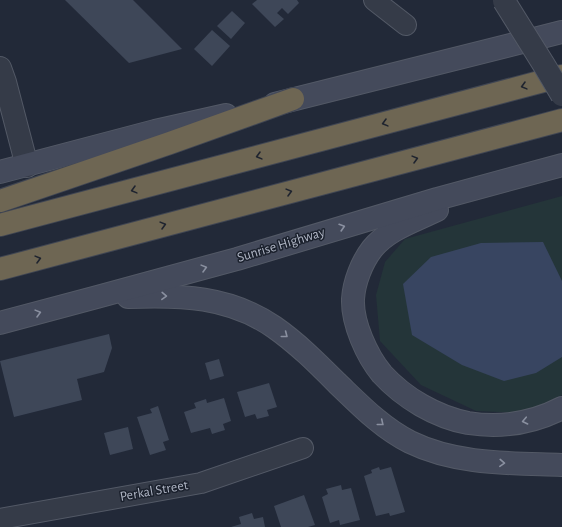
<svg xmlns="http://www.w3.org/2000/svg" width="562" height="527" font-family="'Alegreya Sans',sans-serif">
<rect width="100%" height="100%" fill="#222938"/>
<!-- green -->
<polygon fill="#243539" points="562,196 562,395 523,413 476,411 421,385 380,341 376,295 385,262 405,239"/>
<!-- water -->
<polygon fill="#384561" points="543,242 562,281 562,357 536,373 504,381 462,365 412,335 403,284 431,257 481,243"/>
<!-- building -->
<g fill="#3e4758">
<polygon points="65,0 133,0 182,49 129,63"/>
<polygon points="257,0 297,0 299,3 288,14 282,8 277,13 284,19 275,27 252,4"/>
<polygon points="232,11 245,23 231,39 217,26"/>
<polygon points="212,30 230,46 212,66 194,49"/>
<polygon points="109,334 112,348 104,372 77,379 82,400 14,417 0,361"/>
<polygon points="219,359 224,376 210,380 205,363"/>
<polygon points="269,383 277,407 267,410 269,416 257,419 255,414 245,417 237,392"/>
<polygon points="224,398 231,421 223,424 225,430 212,434 210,428 191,433 184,412 196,408 194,403 206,399 207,403"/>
<polygon points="158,406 169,440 163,442 166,450 150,455 137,417 152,413 150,409"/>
<polygon points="128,427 133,449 110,455 104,433"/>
<polygon points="379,467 380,470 391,467 405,512 390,516 389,513 376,516 364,476 372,473 371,470"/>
<polygon points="341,485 342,490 351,488 360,520 340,525 339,520 330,523 322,497 328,494 326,489"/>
<polygon points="304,495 315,525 308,527 281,527 274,506"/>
<polygon points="252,513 254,519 263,517 265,527 231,527 241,524 239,517"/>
</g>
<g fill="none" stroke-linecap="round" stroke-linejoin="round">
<!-- minor casing -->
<g stroke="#535966" stroke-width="22">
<g id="minor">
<polyline points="374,0 406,25"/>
<polyline points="0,519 201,483 303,448"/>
</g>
</g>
<!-- tertiary casing -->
<g stroke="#535966" stroke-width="24">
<polyline id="tertiary" points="0,68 5,82 27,166"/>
</g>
<!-- secondary casing -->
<g stroke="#535966" stroke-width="24">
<g id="secondary">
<polyline points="275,104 562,32"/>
<polyline points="0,172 155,131 226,115"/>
<path d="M437 210C415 221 388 229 372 249 362 262 354 282 353 299 352 323 367 356 382 374 404 398 436 417 468 423 500 428 533 423 562 408"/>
<path d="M128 297C181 295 229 296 274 327 297 343 317 363 337 383 360 405 382 428 410 442 457 465 511 463 562 465"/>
<polyline points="0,323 97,297 237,259 437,199 562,165"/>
</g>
</g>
<!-- motorway casing -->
<g stroke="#404653" stroke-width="24">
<g id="motorway">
<polyline points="0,201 170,143 293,99"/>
<polyline points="0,225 562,76"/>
<polyline points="0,269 562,120"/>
</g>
</g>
<!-- minor -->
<use href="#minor" stroke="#353b48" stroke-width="20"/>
<!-- tertiary -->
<use href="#tertiary" stroke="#353b48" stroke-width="22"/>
<!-- secondary -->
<use href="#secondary" stroke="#444a5b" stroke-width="22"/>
<!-- motorway -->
<use href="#motorway" stroke="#6e6653" stroke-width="22"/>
<!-- tertiary-bridge casing -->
<g stroke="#535966" stroke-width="24" stroke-linecap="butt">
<polyline id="tertiary-bridge" points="504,1 544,65 562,95"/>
</g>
<!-- tertiary-bridge -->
<use href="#tertiary-bridge" stroke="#353b48" stroke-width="22"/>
</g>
<!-- one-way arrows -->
<defs><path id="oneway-chevron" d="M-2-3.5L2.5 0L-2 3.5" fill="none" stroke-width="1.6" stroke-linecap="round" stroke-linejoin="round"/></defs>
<g stroke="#1f242f">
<use href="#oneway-chevron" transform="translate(524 86) rotate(165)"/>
<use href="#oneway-chevron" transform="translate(385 123) rotate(165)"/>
<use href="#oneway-chevron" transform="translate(259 156) rotate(165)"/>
<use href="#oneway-chevron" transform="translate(415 159) rotate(-15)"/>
<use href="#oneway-chevron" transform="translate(134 190) rotate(165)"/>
<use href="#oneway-chevron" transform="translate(289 192) rotate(-15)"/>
<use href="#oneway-chevron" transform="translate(163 225) rotate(-15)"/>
<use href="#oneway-chevron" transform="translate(38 259) rotate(-15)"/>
</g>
<g stroke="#8a90a0">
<use href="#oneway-chevron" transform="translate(342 227) rotate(-17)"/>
<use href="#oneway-chevron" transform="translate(204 268) rotate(-15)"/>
<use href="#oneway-chevron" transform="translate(164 296) rotate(2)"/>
<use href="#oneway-chevron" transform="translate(38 313) rotate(-15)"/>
<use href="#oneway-chevron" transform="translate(285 335) rotate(38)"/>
<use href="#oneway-chevron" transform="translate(525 421) rotate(168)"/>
<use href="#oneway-chevron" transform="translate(381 423) rotate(39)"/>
<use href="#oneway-chevron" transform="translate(502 463) rotate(3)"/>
</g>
<g text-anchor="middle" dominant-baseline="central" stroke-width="3" stroke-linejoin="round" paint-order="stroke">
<!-- street labels -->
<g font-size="14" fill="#b0b6c5" stroke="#1b212d">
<text transform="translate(281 245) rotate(-17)">Sunrise Highway</text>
<text transform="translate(154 491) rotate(-10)">Perkal Street</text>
</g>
</g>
</svg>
